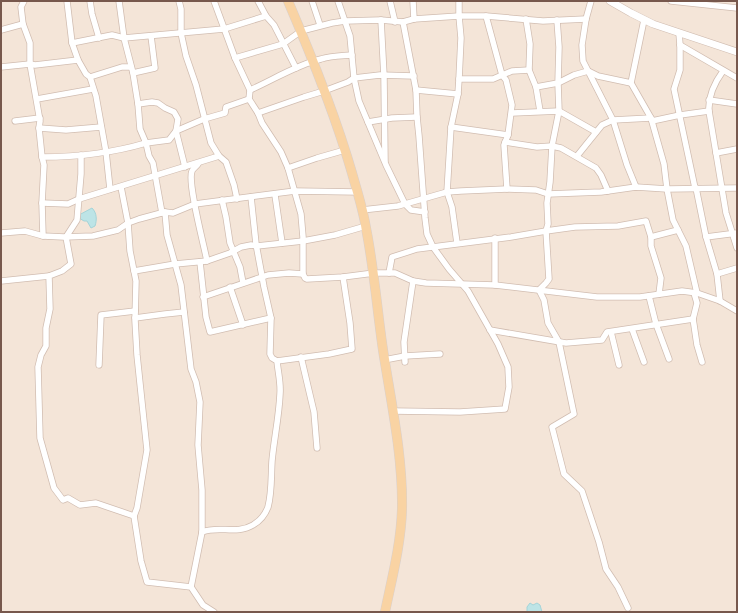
<svg xmlns="http://www.w3.org/2000/svg" width="738" height="613" font-family="'Titillium Web',sans-serif">
<rect width="100%" height="100%" fill="#fcf3e9"/>
<!-- residential -->
<rect fill="#f4e5d8" x="1" y="1" width="736" height="611"/>
<!-- water -->
<g fill="#bde4e6" stroke="#a4d4d8">
<path d="M92 208C97 213 97 220 95 226L91 228 87 221H84L79 218V215Z"/>
<polygon points="530,603 533,605 537,603 540,605 542,612 527,612 527,607"/>
</g>
<g fill="none" stroke-linecap="round" stroke-linejoin="round">
<!-- minor casing -->
<g stroke="#d1bdb1" stroke-width="7">
<g id="minor">
<polyline points="24,1 21,7 23,24 30,43 30,64 40,121 39,128 42,157 44,165 42,203 43,236"/>
<polyline points="67,1 72,43 78,60 86,74 90,77 96,96 106,152 110,189"/>
<polyline points="90,1 92,14 99,38"/>
<polyline points="119,1 124,38 133,73 138,104 140,129 146,143 169,140 176,131 204,119 225,113 226,107 249,99"/>
<polyline points="179,1 181,9 181,33 186,56 196,85 211,143 219,156 226,162 234,185 237,199"/>
<polyline points="214,1 235,58 250,90 249,99 258,113 262,123 281,152 288,168 301,214 303,237 303,274 305,278 307,279 343,277 374,273 395,273 413,281 426,283 495,285 597,297 640,297 682,291 697,293 720,301 737,311"/>
<polyline points="258,1 266,16 274,25 296,68"/>
<polyline points="312,1 320,25"/>
<polyline points="338,1 350,36 354,78 359,101 386,165 405,204 411,210 425,212"/>
<polyline points="390,1 395,22"/>
<polyline points="413,1 414,19"/>
<polyline points="459,1 459,16 486,16 502,75 506,80 512,105 508,135 504,145 507,189"/>
<polyline points="591,1 586,19 582,45 583,61 613,120 627,165 636,187"/>
<polyline points="671,1 737,8"/>
<polyline points="486,16 543,21 586,19"/>
<polyline points="526,19 530,44 529,70 536,87 540,111"/>
<polyline points="381,20 384,76 385,161"/>
<polyline points="1,30 23,24"/>
<polyline points="679,33 680,45 680,70 674,89 695,188"/>
<polyline points="72,43 112,35 124,38 135,37 224,29 266,16"/>
<polyline points="680,45 737,78"/>
<polyline points="235,58 283,44 301,31 332,23 345,21 381,20 403,22 414,19 459,16 461,38 459,79 458,94 451,127 447,192 452,207 457,243"/>
<polyline points="1,67 30,64 35,65 78,60"/>
<path d="M723 71C715 82 708 96 709 111L726 213 737 248"/>
<polyline points="133,73 155,68 151,36"/>
<polyline points="90,77 122,67 131,67"/>
<polyline points="459,79 493,79 512,71 529,70"/>
<polyline points="536,87 558,83 559,47 557,20"/>
<path d="M250 90C273 80 296 65 321 59 331 56 341 56 352 55"/>
<polyline points="416,90 458,94"/>
<polyline points="37,99 93,89"/>
<polyline points="709,100 737,104"/>
<polyline points="138,104 152,102 158,103 165,108 174,112 178,119 176,131 185,167"/>
<polyline points="258,113 304,97 324,91 348,82 354,78 380,75 414,76"/>
<polyline points="512,113 559,111 596,132"/>
<polyline points="651,118 664,164 667,189 673,220 686,246 697,293"/>
<polyline points="15,121 40,118"/>
<polyline points="652,121 680,115 709,111"/>
<polyline points="368,122 392,118 417,117"/>
<polyline points="451,127 508,135"/>
<polyline points="39,128 66,130 101,127"/>
<polyline points="505,142 537,147 552,146 561,148 596,168 601,175 608,191"/>
<polyline points="716,153 737,149"/>
<polyline points="81,155 81,174 77,220 66,237 71,264 62,271 49,276 50,309 46,328 46,346 41,355 38,367 40,438 54,488 63,500 68,498 80,505 96,503 134,516 141,561 147,582 191,587 203,605 214,612"/>
<polyline points="577,156 602,125 613,120 651,118 631,83"/>
<path d="M42 157C77 157 112 153 146 143L149 156 153 163 162 213"/>
<path d="M198 164C197 166 193 168 192 171 187 182 204 245 207 261"/>
<polyline points="288,168 317,158 345,150"/>
<polyline points="121,187 128,223 130,251 136,281 135,320 137,355 147,450 137,508 134,516"/>
<polyline points="696,188 706,237 717,274 737,268"/>
<polyline points="275,195 282,243"/>
<polyline points="222,200 226,217 230,243 240,267 243,283"/>
<polyline points="42,203 68,204 79,199 219,156"/>
<polyline points="362,210 398,206 447,192 461,191 507,189 536,190 548,194 601,192 636,187 667,189 737,188"/>
<polyline points="165,212 167,235 181,285 191,369 196,382 200,402 198,445 202,490 202,532 191,587"/>
<polyline points="1,233 25,231 43,236 64,237 93,236 118,230 128,223 139,219 165,212 173,213 195,204 295,191 357,192"/>
<polyline points="651,237 678,230"/>
<polyline points="706,237 737,233"/>
<polyline points="200,262 206,317 210,332 271,318"/>
<polyline points="134,271 175,264 207,261 230,253 241,247 251,245 257,246 303,241 335,235 366,226"/>
<polyline points="389,273 392,257 417,249 511,237 546,231 575,227 618,226 646,221 651,237 651,246 661,278 659,294"/>
<polyline points="717,274 720,301"/>
<polyline points="1,281 49,276"/>
<polyline points="495,285 495,238"/>
<polyline points="230,287 243,325"/>
<polyline points="694,293 697,303 693,319 694,325 697,345 702,362"/>
<polyline points="649,296 656,324 669,359"/>
<polyline points="203,297 268,275 289,273 303,274"/>
<polyline points="135,318 165,314 184,312"/>
<polyline points="632,329 644,362"/>
<polyline points="490,330 566,343 602,340 607,332 693,319"/>
<polyline points="611,332 619,365"/>
<polyline points="301,357 314,412 317,448"/>
<polyline points="384,360 405,356 440,354"/>
<polyline points="277,361 329,354 352,349 350,323 343,277"/>
<polyline points="405,362 404,342 413,281"/>
<polyline points="99,365 101,315 135,311"/>
<polyline points="393,411 460,412 505,409 509,387 508,367 498,344 468,291 449,269 433,247 427,234 425,218 419,136 417,117 416,90 403,22"/>
<path d="M202 532C219 525 236 535 253 525 260 521 265 515 268 507 272 492 271 476 272 461 274 439 279 417 280 394 281 383 278 372 277 361L272 358 270 354 271 318 264 287 256 244 251 197"/>
<polyline points="628,608 618,587 606,569 599,542 582,491 564,474 552,427 574,414 559,342 548,323 544,300 539,290 546,283 549,279 546,231 548,224 547,203 550,182 552,146 559,111 558,83 574,75 588,71 598,76 631,83 644,20"/>
</g>
</g>
<!-- tertiary casing -->
<g stroke="#d1bdb1" stroke-width="8">
<polyline id="tertiary" points="610,1 631,13 653,24 737,52"/>
</g>
<!-- primary casing -->
<g stroke="#d9d0cd" stroke-width="10">
<path id="primary" d="M288 1C312 57 335 114 352 173 357 191 363 209 366 228 374 268 377 309 383 350 391 402 403 456 402 509 401 544 392 578 385 612"/>
</g>
<!-- minor -->
<use href="#minor" stroke="#fff" stroke-width="5.5"/>
<!-- tertiary -->
<use href="#tertiary" stroke="#fff" stroke-width="7"/>
<!-- primary -->
<use href="#primary" stroke="#f9d3a3" stroke-width="9"/>
</g>
<!-- border -->
<rect width="738" height="613" fill="none" stroke="#77584d" stroke-width="4"/>
</svg>
